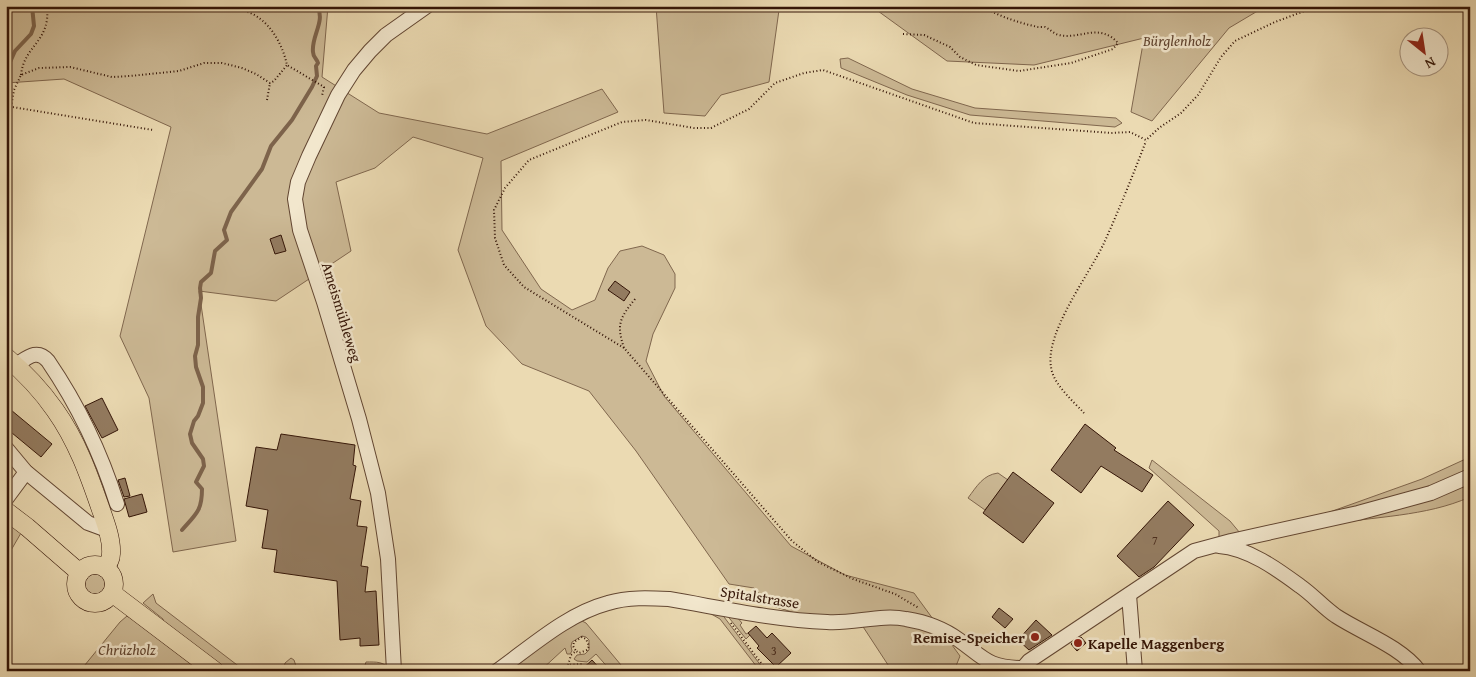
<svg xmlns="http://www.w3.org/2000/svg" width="1476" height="677" font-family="'Gentium Book Plus',serif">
<rect width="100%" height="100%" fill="#ebdab2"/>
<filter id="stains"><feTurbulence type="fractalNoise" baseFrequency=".004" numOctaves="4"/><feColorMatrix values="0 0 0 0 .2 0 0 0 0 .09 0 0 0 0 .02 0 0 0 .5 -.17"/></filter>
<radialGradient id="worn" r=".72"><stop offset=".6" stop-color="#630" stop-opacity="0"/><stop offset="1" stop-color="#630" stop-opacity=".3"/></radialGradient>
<!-- green -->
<g fill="#ccb995" stroke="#80674e">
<polygon points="6,6 328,6 322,77 379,113 487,134 602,89 618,112 501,161 502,230 541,289 572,310 595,300 608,268 620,251 642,246 664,255 675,274 675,288 653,334 646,361 664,396 791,546 845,575 914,593 960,656 954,671 892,671 856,616 801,615 770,605 754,588 729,584 636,451 589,391 522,364 486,326 458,250 483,158 413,137 375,168 336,182 351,251 276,301 199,291 236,541 173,552 149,398 120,336 171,127 64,79 6,83"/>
<polygon points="656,6 835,6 779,10 769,82 721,95 705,116 664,113"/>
<polygon points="871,6 1266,6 1229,28 1152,121 1131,112 1144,38 1034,65 947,61"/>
<polygon points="848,58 912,89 975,108 1116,118 1122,123 1115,127 970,115 907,95 841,68 840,59"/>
<polygon points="1470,457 1470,472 1415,494 1223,540 1219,537 1219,531 1149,468 1152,460 1230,521 1240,533 1327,513 1422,479"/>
<path d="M998 473 1008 480 985 510 968 498C977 486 983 475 998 473Z"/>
<path d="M1470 482V497C1425 517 1374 516 1327 525 1300 530 1274 538 1248 544L1249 548 1235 543Z"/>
<polygon points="6,522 21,533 6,559"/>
<circle cx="95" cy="584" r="10"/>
<polygon points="153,594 156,603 245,671 227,671 164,623 163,619 143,603"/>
<polygon points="706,611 721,613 765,671 760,671 720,619"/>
<polygon points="726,614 736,616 742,623 740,625 746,634 748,633 750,635 746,639"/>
<polygon points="127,616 147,627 204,671 80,671 120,622"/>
<polygon points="578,619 586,623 626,671 611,671 596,654 587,662 577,661 574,659 577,655 585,654 589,650 589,640 586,637 582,636 572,642 571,646 572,651 570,654 567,654 565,648 540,671 503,671"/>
<polygon points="291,658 294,660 296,666 295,671 283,671 285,663"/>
<path d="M366 662C376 662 385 661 390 671H363Z"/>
</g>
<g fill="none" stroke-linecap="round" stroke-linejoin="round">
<!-- stream -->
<g stroke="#7d634b" stroke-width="4">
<polyline points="6,71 15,51 31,34 34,26 32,6"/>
<path d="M182 530C196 514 202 511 202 489L196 482 204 466 203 459 192 443 190 434 194 421 198 416 203 403V387L196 367 195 356 198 345V317L201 298 200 288 201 282 211 273 215 251 227 240 224 230 231 212 262 169 271 146 292 120 312 87 317 76 316 66 318 63C317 59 313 57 313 52 311 36 326 21 317 6"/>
</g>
</g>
<!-- building -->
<g fill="#937b60" stroke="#341507">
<polygon points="281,235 286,251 275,254 270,239"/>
<polygon points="615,281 630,292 624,301 608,290"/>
<polygon points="102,398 118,430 102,438 85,406"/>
<polygon points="11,410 52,444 41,457 6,428 6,416"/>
<polygon points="1085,424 1116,448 1114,450 1153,475 1142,492 1101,466 1081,493 1051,470"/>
<polygon points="281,434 355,445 353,465 356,466 350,499 361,501 357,526 367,527 361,566 368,567 365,592 376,591 379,645 360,646 360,638 340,640 337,581 274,572 277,550 262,548 268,510 246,506 256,447 277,450"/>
<polygon points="1013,472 1054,503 1023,543 983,513"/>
<polygon points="125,478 130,496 124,497 118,480"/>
<polygon points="142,494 147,512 129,517 124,499"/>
<polygon points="1168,501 1194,525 1154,567 1139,577 1117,556"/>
<polygon points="999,608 1013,619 1005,628 992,617"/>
<polygon points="1036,620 1052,635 1029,650 1018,640"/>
<polygon points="756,626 767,638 772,633 791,653 776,667 757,648 759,646 748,633"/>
<polygon points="1081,637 1086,643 1077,651 1071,644"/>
<polygon points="592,660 602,671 580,671"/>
</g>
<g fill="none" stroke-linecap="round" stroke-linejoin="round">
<!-- minor casing -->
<g stroke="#624632" stroke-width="16">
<g id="minor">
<path d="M16 365C27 358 37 348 48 361 78 405 101 453 117 504"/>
<polyline points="6,448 26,472 88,523 107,530"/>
<polyline points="6,499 26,472"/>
<path d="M1219 546C1248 548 1277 569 1300 586 1313 595 1323 607 1336 616 1362 633 1400 646 1419 671"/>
<polyline points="1129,595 1135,671"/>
<polyline points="1023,668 1029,661 1194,551 1231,541 1358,513 1431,493 1470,476"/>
<polyline points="394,671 388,559 378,493 359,419 324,302 300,230 295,199 298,182 309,156 338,95 354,70 370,51 386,35 427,6"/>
<path d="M497 671C532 646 567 614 608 603 628 597 649 598 669 599 722 608 774 620 827 622 853 624 881 614 906 619 925 622 944 629 959 640 984 658 988 668 1023 668L1025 671"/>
</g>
</g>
<!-- major casing -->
<g stroke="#341507" stroke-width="19">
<g id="major">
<path d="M6 357C25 373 41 390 55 410 77 441 89 475 101 510 106 524 112 540 111 554 111 560 108 564 105 568"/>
<polyline points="6,511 27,527 80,573"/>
<circle cx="95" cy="584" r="19"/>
<polyline points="112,593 215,671"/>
</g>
</g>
<!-- path -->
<g stroke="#341507" stroke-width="2" stroke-dasharray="1 2.5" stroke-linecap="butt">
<path d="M213 6C224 8 235 9 245 11 268 18 282 42 287 65L324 87 322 96"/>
<path d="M903 34 924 35 950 47 960 57 976 65 1019 71 1071 63 1113 49 1118 43C1099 22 1080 40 1059 35 1054 34 1050 29 1045 27 1043 27 1040 27 1038 27 1019 23 998 16 982 6"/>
<path d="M21 75C24 45 51 42 47 6"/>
<polyline points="267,100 270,83"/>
<polyline points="6,106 153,130"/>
<polyline points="11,107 14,90 21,75 39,68 70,67 112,77 130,76 179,71 204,63 222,63 242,68 256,74 270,83 274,81 287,65"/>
<path d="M635 299C620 318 616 324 624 348L792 541 818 562 853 579 895 594 919 608"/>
<polyline points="624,348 524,287 504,265 495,238 494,210 505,188 529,160 622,122 646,120 694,128 711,128 749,109 775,83 804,73 823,70 974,123 1111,133 1130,132 1146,140 1159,128 1181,113 1198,95 1221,57 1235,41 1275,22 1318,6"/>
<path d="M1084 413C1073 401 1053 384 1051 367 1045 332 1089 275 1104 243 1119 210 1133 175 1146 141"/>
<polyline points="731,623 767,671"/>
<polyline points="568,665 571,655 576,651 579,653 587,650 589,646 586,639 582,637 574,642 573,646 576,651"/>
<polyline points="562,671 568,665 583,664"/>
</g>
<!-- minor -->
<use href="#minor" stroke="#f2e7cd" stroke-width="14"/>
<!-- major -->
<use href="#major" stroke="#ebdab2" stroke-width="18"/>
</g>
<!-- markers -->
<g fill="#8f2418" stroke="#f2e7cd" stroke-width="2">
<circle cx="1035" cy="637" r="5"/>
<circle cx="1078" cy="643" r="5"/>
</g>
<g text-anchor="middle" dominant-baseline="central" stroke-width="5" stroke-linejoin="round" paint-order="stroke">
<!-- number labels -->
<g font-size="12" fill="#4c2e1d">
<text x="1155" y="540">7</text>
<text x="774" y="650">3</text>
</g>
<!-- park labels -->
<g font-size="15" font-style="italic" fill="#624632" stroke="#f2e7cd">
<text x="1177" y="40">Bürglenholz</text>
<text x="127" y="649">Chrüzholz</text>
</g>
<!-- street labels -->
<g font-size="15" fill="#341507" stroke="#f2e7cd">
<text transform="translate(342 312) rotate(73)">Ameismühleweg</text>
<text transform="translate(760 597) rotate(9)">Spitalstrasse</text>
</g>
<!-- poi labels -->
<g font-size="15" font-weight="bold" fill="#341507" stroke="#f2e7cd" text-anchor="end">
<text x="1025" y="637">Remise-Speicher</text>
<text x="1088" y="643" text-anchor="start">Kapelle Maggenberg</text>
</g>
</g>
<!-- margin -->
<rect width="1476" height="677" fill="none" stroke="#ebdab2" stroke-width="25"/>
<rect x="8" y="8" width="1461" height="662" fill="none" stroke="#341507" stroke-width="2.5"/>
<rect x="12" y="12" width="1451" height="652" fill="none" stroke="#341507"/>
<!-- north arrow -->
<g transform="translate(1424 52) rotate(150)"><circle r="24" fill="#f2e7cd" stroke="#a6937e"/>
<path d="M0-4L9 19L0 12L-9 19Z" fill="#8f2418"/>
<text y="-8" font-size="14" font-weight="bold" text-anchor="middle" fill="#341507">N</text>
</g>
<rect width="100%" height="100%" filter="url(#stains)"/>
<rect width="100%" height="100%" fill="url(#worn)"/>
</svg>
